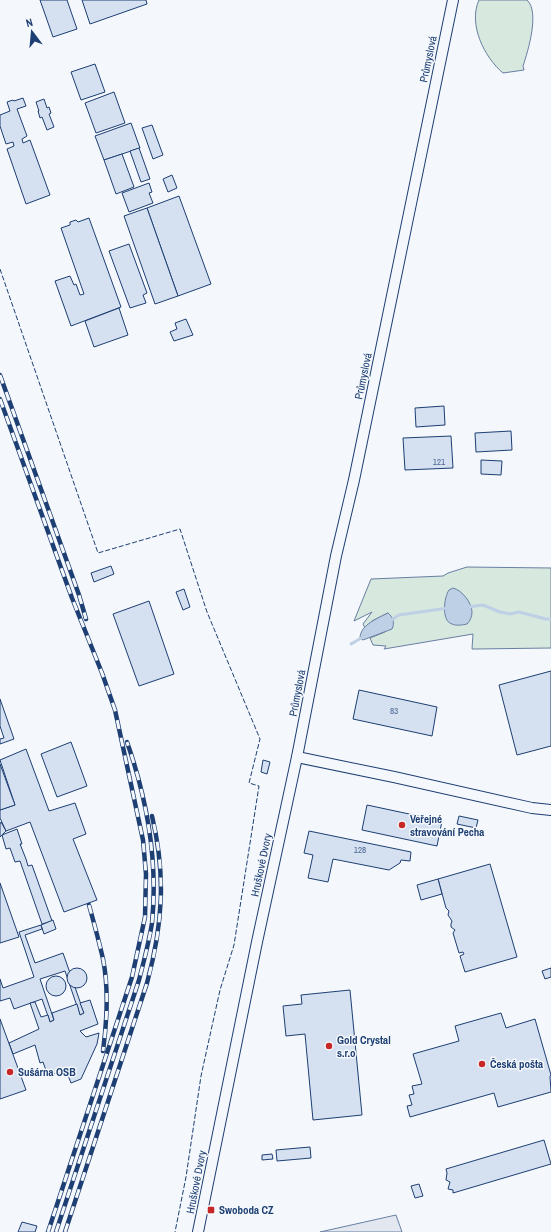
<svg xmlns="http://www.w3.org/2000/svg" width="551" height="1232" font-family="'Archivo Narrow',sans-serif">
<rect width="100%" height="100%" fill="#f4f7fb"/>
<!-- green -->
<g fill="#d7e8df" stroke="#687fa3">
<path d="M479 0H527C540 12 528 51 523 66L524 70 503 73C484 57 468 24 479 0Z"/>
<polygon points="467,567 551,568 551,648 474,649 472,649 473,634 384,649 386,646 373,645 370,638 385,632 388,613 372,621 365,628 363,624 372,612 354,621 371,579 443,576 448,573"/>
</g>
<!-- parking -->
<polygon fill="#e3e8f0" stroke="#687fa3" points="396,1215 402,1232 320,1232"/>
<!-- water -->
<g fill="#bed0e5" stroke="#687fa3">
<path d="M453 588C462 590 472 603 472 612 472 617 470 621 467 624 463 625 456 626 452 624 441 621 444 597 449 590Z"/>
<path d="M388 613C393 617 395 623 392 629L363 640 360 638C360 625 378 618 388 613Z"/>
</g>
<g fill="none" stroke-linecap="round" stroke-linejoin="round">
<!-- stream -->
<g stroke="#bed0e5" stroke-width="3">
<polyline points="468,607 483,605 500,612 510,614 519,612 546,619 551,619"/>
<polyline points="390,621 399,615 448,608"/>
<polyline points="351,644 363,637"/>
</g>
</g>
<!-- building -->
<g fill="#d5e0f0" stroke="#1d3f73">
<polygon points="40,0 67,0 77,29 53,37"/>
<polygon points="82,0 146,0 147,4 90,24"/>
<polygon points="95,64 105,92 81,100 71,72"/>
<polygon points="114,92 125,123 96,133 85,103"/>
<polygon points="23,98 26,106 17,109 27,136 22,139 23,143 30,140 50,195 26,204 7,149 14,146 13,142 6,144 0,126 0,115 10,111 7,102 13,100 14,101"/>
<polygon points="44,99 47,108 49,107 51,113 49,114 54,127 47,130 42,117 40,118 38,111 39,111 36,102"/>
<polygon points="131,123 140,148 104,160 95,136"/>
<polygon points="152,125 163,155 153,159 142,128"/>
<polygon points="139,148 150,179 141,182 130,151"/>
<polygon points="122,154 134,187 116,194 104,160"/>
<polygon points="172,175 177,188 168,192 163,179"/>
<polygon points="149,183 152,192 149,193 153,203 129,212 122,193"/>
<polygon points="179,196 211,284 178,296 147,208"/>
<polygon points="147,208 178,296 155,304 124,216"/>
<polygon points="89,218 121,307 71,326 55,281 70,276 74,285 76,284 80,295 84,294 61,228 70,225 70,222 76,220 78,222"/>
<polygon points="129,244 147,293 143,295 146,303 130,308 109,251"/>
<polygon points="119,308 128,335 94,347 85,321"/>
<polygon points="186,319 193,335 174,341 170,332 177,329 175,323"/>
<polygon points="444,406 445,425 416,427 415,408"/>
<polygon points="511,431 512,450 476,452 475,433"/>
<polygon points="451,436 453,468 405,470 403,438"/>
<polygon points="481,460 502,461 501,475 481,474"/>
<polygon points="111,566 114,574 94,582 91,573"/>
<polygon points="184,589 190,607 183,610 176,592"/>
<polygon points="149,601 174,674 139,686 113,614"/>
<polygon points="551,671 551,746 517,755 499,685"/>
<polygon points="359,690 437,707 432,736 353,719"/>
<polygon points="0,699 14,739 0,744 0,739 4,738 0,726"/>
<polygon points="71,742 87,786 57,797 41,754"/>
<polygon points="26,749 49,811 75,803 86,834 73,839 97,900 64,912 30,822 6,831 0,818 0,810 15,805 0,760"/>
<polygon points="263,760 270,762 267,774 261,772"/>
<polygon points="0,764 15,805 0,810"/>
<polygon points="367,805 442,821 437,846 362,830"/>
<polygon points="459,816 478,820 476,828 457,824"/>
<polygon points="1,822 6,831 0,837 0,824"/>
<polygon points="17,829 22,844 20,844 26,859 28,866 32,865 52,921 42,924 20,861 15,862 10,848 6,849 2,835"/>
<polygon points="309,831 411,852 410,861 401,860 400,863 389,870 333,859 328,882 308,878 313,855 304,853"/>
<polygon points="490,864 517,957 465,972 460,956 464,954 463,952 459,953 453,933 455,930 451,927 451,924 452,921 448,915 449,911 446,908 438,879"/>
<polygon points="438,879 442,894 421,900 417,885"/>
<polygon points="0,883 19,937 0,943"/>
<polygon points="53,920 56,929 44,934 41,925"/>
<polygon points="41,925 42,929 25,935 35,963 63,953 84,1013 80,1015 65,971 40,979 54,1020 50,1022 42,999 14,1009 10,998 0,1001 0,979 3,988 34,977 19,932"/>
<circle cx="77" cy="978" r="10"/>
<polygon points="551,968 551,977 545,979 542,971"/>
<circle cx="56" cy="986" r="10"/>
<polygon points="350,990 362,1115 313,1120 305,1034 286,1036 283,1006 302,1004 301,995"/>
<polygon points="90,1000 98,1024 80,1031 86,1037 99,1033 97,1044 81,1079 71,1083 66,1070 48,1076 43,1062 40,1063 35,1045 13,1054 9,1043 39,1029 30,1003 35,1002 41,1017 48,1015 50,1022 54,1020 52,1013 77,1004 80,1015 84,1013 80,1003"/>
<polygon points="501,1013 506,1028 535,1019 551,1075 550,1076 551,1092 498,1107 494,1093 410,1117 407,1106 412,1105 409,1095 414,1094 412,1086 422,1084 413,1054 459,1041 455,1026"/>
<polygon points="0,1019 26,1090 0,1099"/>
<polygon points="544,1140 551,1164 453,1193 453,1190 448,1189 450,1182 446,1180 447,1173 446,1169"/>
<polygon points="310,1147 311,1158 277,1161 276,1150"/>
<polygon points="272,1154 273,1159 262,1160 262,1155"/>
<polygon points="419,1184 423,1196 415,1198 411,1186"/>
<polygon points="22,1222 37,1226 35,1232 18,1232"/>
</g>
<g fill="none" stroke-linecap="round" stroke-linejoin="round">
<!-- street casing -->
<g stroke="#1d3f73" stroke-width="12">
<g id="street">
<polyline points="297,757 394,777 532,808 551,810"/>
<polyline points="198,1232 257,942 297,757 336,556 354,480 453,0"/>
</g>
</g>
<!-- street -->
<use href="#street" stroke="#f4f7fb" stroke-width="10"/>
<!-- rail casing -->
<g stroke="#1d3f73" stroke-width="4.5">
<g id="rail">
<polyline points="0,375 79,595 86,619"/>
<polyline points="0,399 72,598 102,673 115,710 143,840 146,874 145,917 132,977 48,1232"/>
<path d="M89 905C94 923 99 941 103 959 109 989 107 1021 103 1051"/>
<path d="M56 1232 139 980C144 961 149 942 152 923 158 862 147 799 127 742"/>
<path d="M65 1232 147 983C163 924 166 875 152 816"/>
</g>
</g>
<!-- rail -->
<use href="#rail" stroke="#f4f7fb" stroke-width="3" stroke-dasharray="9" stroke-linecap="butt"/>
<!-- fence -->
<polyline stroke="#1d3f73" stroke-width="1" stroke-dasharray="5 2" stroke-linecap="butt" points="0,269 98,553 180,529 207,612 260,739 249,783 259,786 234,945 220,990 201,1076 186,1177 175,1232"/>
</g>
<!-- markers -->
<g fill="#c62828" stroke="#f4f7fb" stroke-width="1.5">
<circle cx="402" cy="825" r="4"/>
<circle cx="329" cy="1046" r="4"/>
<circle cx="482" cy="1064" r="4"/>
<circle cx="10" cy="1072" r="4"/>
<rect x="207" y="1206" width="8" height="8" rx="2"/>
</g>
<g text-anchor="middle" dominant-baseline="central" stroke-width="3" stroke-linejoin="round" paint-order="stroke">
<!-- number labels -->
<g font-size="9" fill="#4b6792">
<text x="439" y="462">121</text>
<text x="394" y="711">83</text>
<text x="360" y="850">128</text>
</g>
<!-- street labels -->
<g font-size="11" fill="#1d3f73" stroke="#f4f7fb">
<text transform="translate(428 59) rotate(-78)">Průmyslová</text>
<text transform="translate(363 376) rotate(-78)">Průmyslová</text>
<text transform="translate(297 693) rotate(-79)">Průmyslová</text>
<text transform="translate(261 865) rotate(-78)">Hruškové Dvory</text>
<text transform="translate(196 1182) rotate(-79)">Hruškové Dvory</text>
</g>
<!-- poi labels -->
<g font-size="11" font-weight="bold" fill="#1d3f73" stroke="#f4f7fb" text-anchor="start">
<text x="410" y="819">Veřejné<tspan x="410" dy="13">stravování Pecha</tspan></text>
<text x="337" y="1040">Gold Crystal<tspan x="337" dy="13">s.r.o</tspan></text>
<text x="490" y="1064">Česká pošta</text>
<text x="18" y="1072">Sušárna OSB</text>
<text x="219" y="1210">Swoboda CZ</text>
</g>
</g>
<!-- north arrow -->
<g transform="translate(32 32) rotate(344)" stroke="#f4f7fb" stroke-width="3" paint-order="stroke">
<path d="M0-3L7 15L0 10L-7 15Z" fill="#1d3f73"/>
<text y="-6" font-size="11" font-weight="bold" text-anchor="middle" fill="#1d3f73">N</text>
</g>
</svg>
